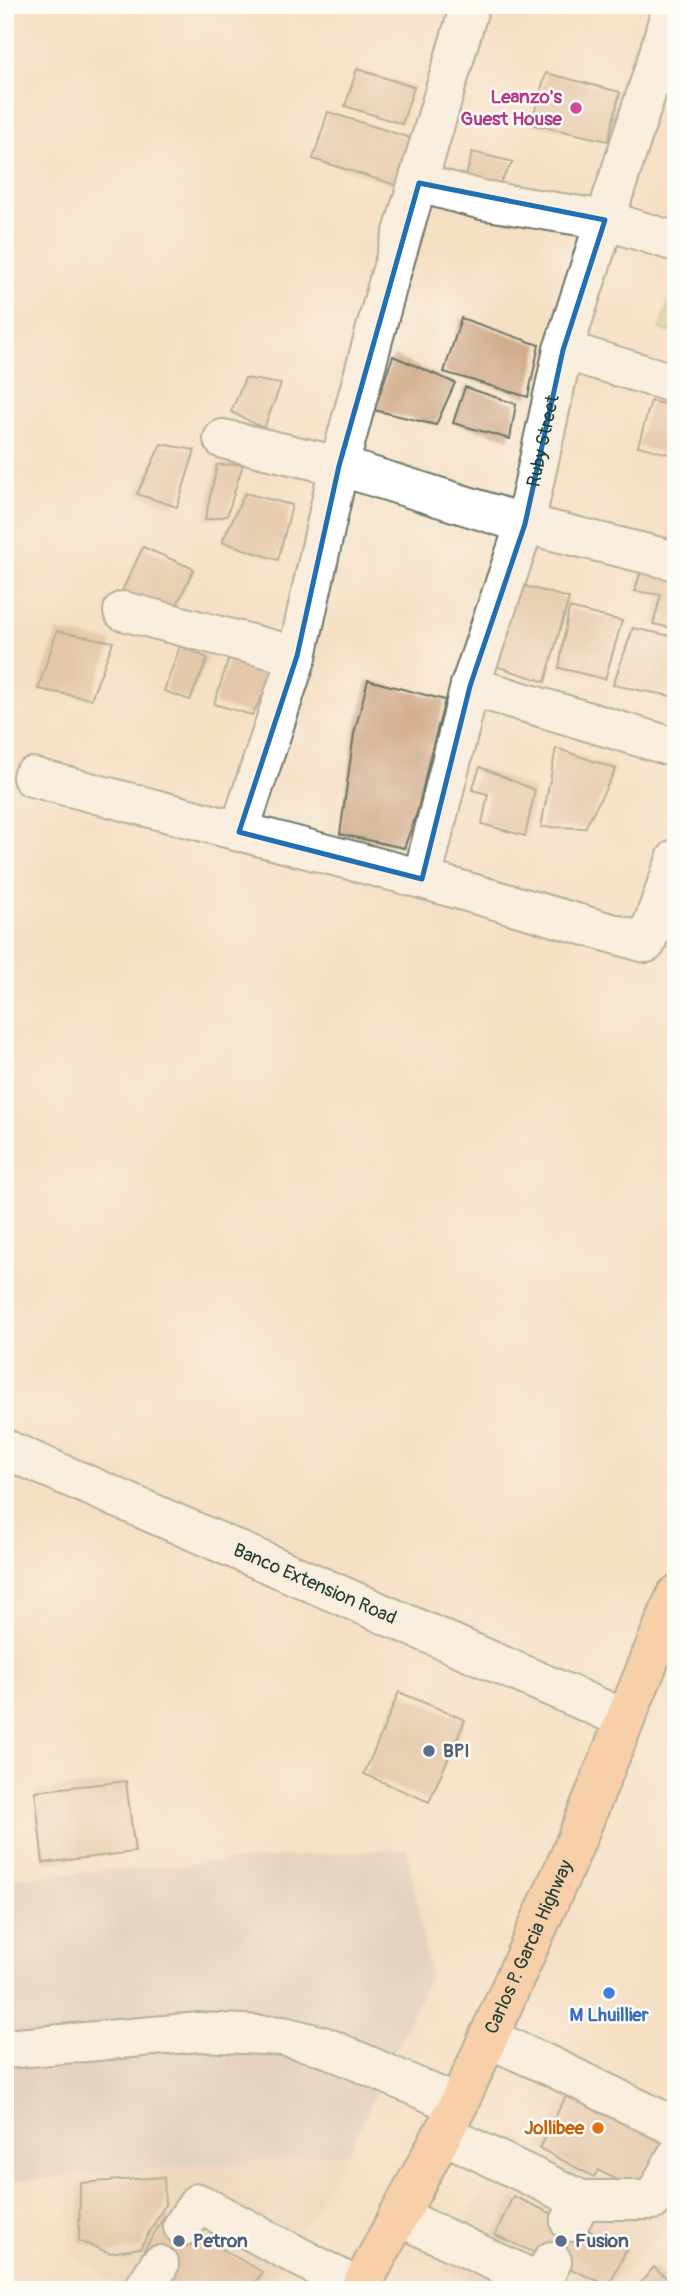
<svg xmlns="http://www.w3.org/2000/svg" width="681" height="2295" font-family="Pangolin,sans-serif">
<rect width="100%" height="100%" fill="#fdfcf7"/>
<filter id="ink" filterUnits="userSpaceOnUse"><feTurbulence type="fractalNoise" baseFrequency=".0143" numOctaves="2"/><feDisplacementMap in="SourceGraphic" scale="14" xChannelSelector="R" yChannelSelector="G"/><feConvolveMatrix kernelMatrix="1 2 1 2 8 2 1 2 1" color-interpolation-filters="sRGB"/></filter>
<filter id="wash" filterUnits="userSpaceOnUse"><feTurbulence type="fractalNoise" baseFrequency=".00686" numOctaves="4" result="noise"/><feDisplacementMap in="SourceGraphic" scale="28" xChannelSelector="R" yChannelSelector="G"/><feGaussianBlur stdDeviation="1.57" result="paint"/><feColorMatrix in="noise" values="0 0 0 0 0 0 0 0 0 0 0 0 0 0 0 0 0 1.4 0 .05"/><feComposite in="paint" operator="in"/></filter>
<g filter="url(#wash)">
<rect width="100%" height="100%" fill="#f5e0c4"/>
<!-- built -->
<g fill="#e7d0b6">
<polygon points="550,2066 676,2121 676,2217 609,2290 487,2290 441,2269"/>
<polygon points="348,2153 266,2290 127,2290 70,2255 69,2177"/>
</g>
<!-- industrial -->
<polygon fill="#cdc2b9" points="407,1848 430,1976 348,2153 5,2182 5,1878"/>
<!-- green -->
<polygon fill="#b0c66b" stroke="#688250" stroke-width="2" points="676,280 676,334 660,329"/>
<g id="blocks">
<!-- building -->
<g fill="#d1ac8a">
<polygon points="357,69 414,87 402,124 345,106"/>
<polygon points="546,73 620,92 608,141 531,124"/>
<polygon points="328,112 420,141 405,188 313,159"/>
<polygon points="472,152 513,162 495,190 465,181"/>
<polygon points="461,318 539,345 528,397 444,372"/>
<polygon points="393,356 455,383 436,425 374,410"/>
<polygon points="245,378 281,384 264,428 231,412"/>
<polygon points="465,387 516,404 510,439 453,423"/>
<polygon points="651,401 676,407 676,456 638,446"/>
<polygon points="161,444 195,450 177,507 137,494"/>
<polygon points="243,464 227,516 205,520 217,465"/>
<polygon points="245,493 292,505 278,560 222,542"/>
<polygon points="143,547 194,569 174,611 122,591"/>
<polygon points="644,560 676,568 676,629 653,624 661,595 635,591"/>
<polygon points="518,584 569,598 545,682 496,666"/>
<polygon points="569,608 622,621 605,679 559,668"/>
<polygon points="633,628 676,637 676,697 613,685"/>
<polygon points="57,631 113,642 91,699 38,689"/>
<polygon points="233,645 278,665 252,715 214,704"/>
<polygon points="180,646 208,658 190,700 164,691"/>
<polygon points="368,680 445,700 430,756 418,810 404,848 340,834 354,734"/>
<polygon points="556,748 616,769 585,828 541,827"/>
<polygon points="480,767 535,790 525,836 482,824 488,794 472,790"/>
<polygon points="399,1692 465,1720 429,1802 364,1774"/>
<polygon points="126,1781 135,1852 43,1863 35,1791"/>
<polygon points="574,2081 669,2139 640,2193 598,2170 594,2177 539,2148"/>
<polygon points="164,2177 165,2205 140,2248 110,2253 79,2241 80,2183"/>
<polygon points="513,2196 627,2248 609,2286 495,2235"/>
<polygon points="165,2216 262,2272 251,2290 164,2290 174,2274 141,2255"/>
<polygon points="654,2267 676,2286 675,2290 634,2290"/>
</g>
</g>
</g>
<g filter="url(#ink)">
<use href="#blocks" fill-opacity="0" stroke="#6a7666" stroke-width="2"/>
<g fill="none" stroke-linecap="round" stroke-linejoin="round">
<!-- minor casing -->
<g stroke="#6a7666" stroke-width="42">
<g id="minor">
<polyline points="419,183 482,200 605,220 676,242"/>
<polyline points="563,350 676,384"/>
<polyline points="223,439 339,466 525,524 676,561"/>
<polyline points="123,611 297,656"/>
<polyline points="470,686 676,748"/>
<polyline points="32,777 422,879 646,943 676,859"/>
<polyline points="239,832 297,656 339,466 389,280 470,5"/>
<path id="s1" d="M422 879 470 686 525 524 563 350 658 57 672 5"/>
<path id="s2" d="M5 1449 625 1719"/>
<polyline points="488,2038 550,2066 676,2127"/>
<polyline points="5,2049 199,2032 283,2036 323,2046 458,2105"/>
<polyline points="443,2134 581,2200 570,2222"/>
<polyline points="581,2200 653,2200 676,2157"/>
<polyline points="398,2216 541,2283 552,2261"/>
<polyline points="183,2226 198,2203 360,2289"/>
<polyline points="143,2290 159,2265"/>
</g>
</g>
<!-- highway casing -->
<g stroke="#6a7666" stroke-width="42">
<g id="highway">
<path id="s3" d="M359 2290 458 2105 570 1855 676 1595"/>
</g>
</g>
<!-- minor -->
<use href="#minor" stroke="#fff" stroke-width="38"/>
<!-- highway -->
<use href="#highway" stroke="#f8bd88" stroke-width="38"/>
</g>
</g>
<!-- marked area -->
<path d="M0 0H681V2295H0ZM419 183 605 220 563 350 525 524 470 686 422 879 239 832 297 656 339 466Z" fill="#f5e0c4" fill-opacity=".55" fill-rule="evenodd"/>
<path fill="none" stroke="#1f6fb2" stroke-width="5" stroke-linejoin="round" d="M419 183 605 220 563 350 525 524 470 686 422 879 239 832 297 656 339 466Z"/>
<!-- markers -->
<circle fill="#d1479c" stroke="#fdfcf7" stroke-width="2.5" cx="576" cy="108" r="7"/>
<g fill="#5c6f8a" stroke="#fdfcf7" stroke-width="2.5">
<circle cx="429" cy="1751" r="7"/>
<circle cx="179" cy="2241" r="7"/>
<circle cx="561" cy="2241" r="7"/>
</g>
<circle fill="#3f7fe0" stroke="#fdfcf7" stroke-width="2.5" cx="609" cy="1993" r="7"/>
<circle fill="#e8710a" stroke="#fdfcf7" stroke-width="2.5" cx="598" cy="2128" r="7"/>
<g text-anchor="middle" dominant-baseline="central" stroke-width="5" stroke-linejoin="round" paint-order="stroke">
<!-- hotel labels -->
<g font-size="19" font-weight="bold" fill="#b23c85" stroke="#fdfcf7" text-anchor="end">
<text x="562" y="97">Leanzo's<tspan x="562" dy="22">Guest House</tspan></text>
</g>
<!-- street labels -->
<g font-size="19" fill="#1f3d34" stroke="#fdfcf7">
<text stroke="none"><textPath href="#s1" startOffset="455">Ruby Street</textPath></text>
<text stroke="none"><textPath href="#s2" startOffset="338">Banco Extension Road</textPath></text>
<text stroke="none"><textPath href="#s3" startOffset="383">Carlos P. Garcia Highway</textPath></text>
</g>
<!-- service labels -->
<g font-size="19" font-weight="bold" fill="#4e5e75" stroke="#fdfcf7" text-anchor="start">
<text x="443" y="1751">BPI</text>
<text x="193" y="2241">Petron</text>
<text x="575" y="2241">Fusion</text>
</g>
<!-- shop labels -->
<g font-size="19" font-weight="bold" fill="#366cbe" stroke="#fdfcf7">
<text x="609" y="2015">M Lhuillier</text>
</g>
<!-- food labels -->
<g font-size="19" font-weight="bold" fill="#c56008" stroke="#fdfcf7" text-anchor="end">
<text x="584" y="2128">Jollibee</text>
</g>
</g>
<!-- margin -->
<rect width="681" height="2295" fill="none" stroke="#fdfcf7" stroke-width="28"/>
</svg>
